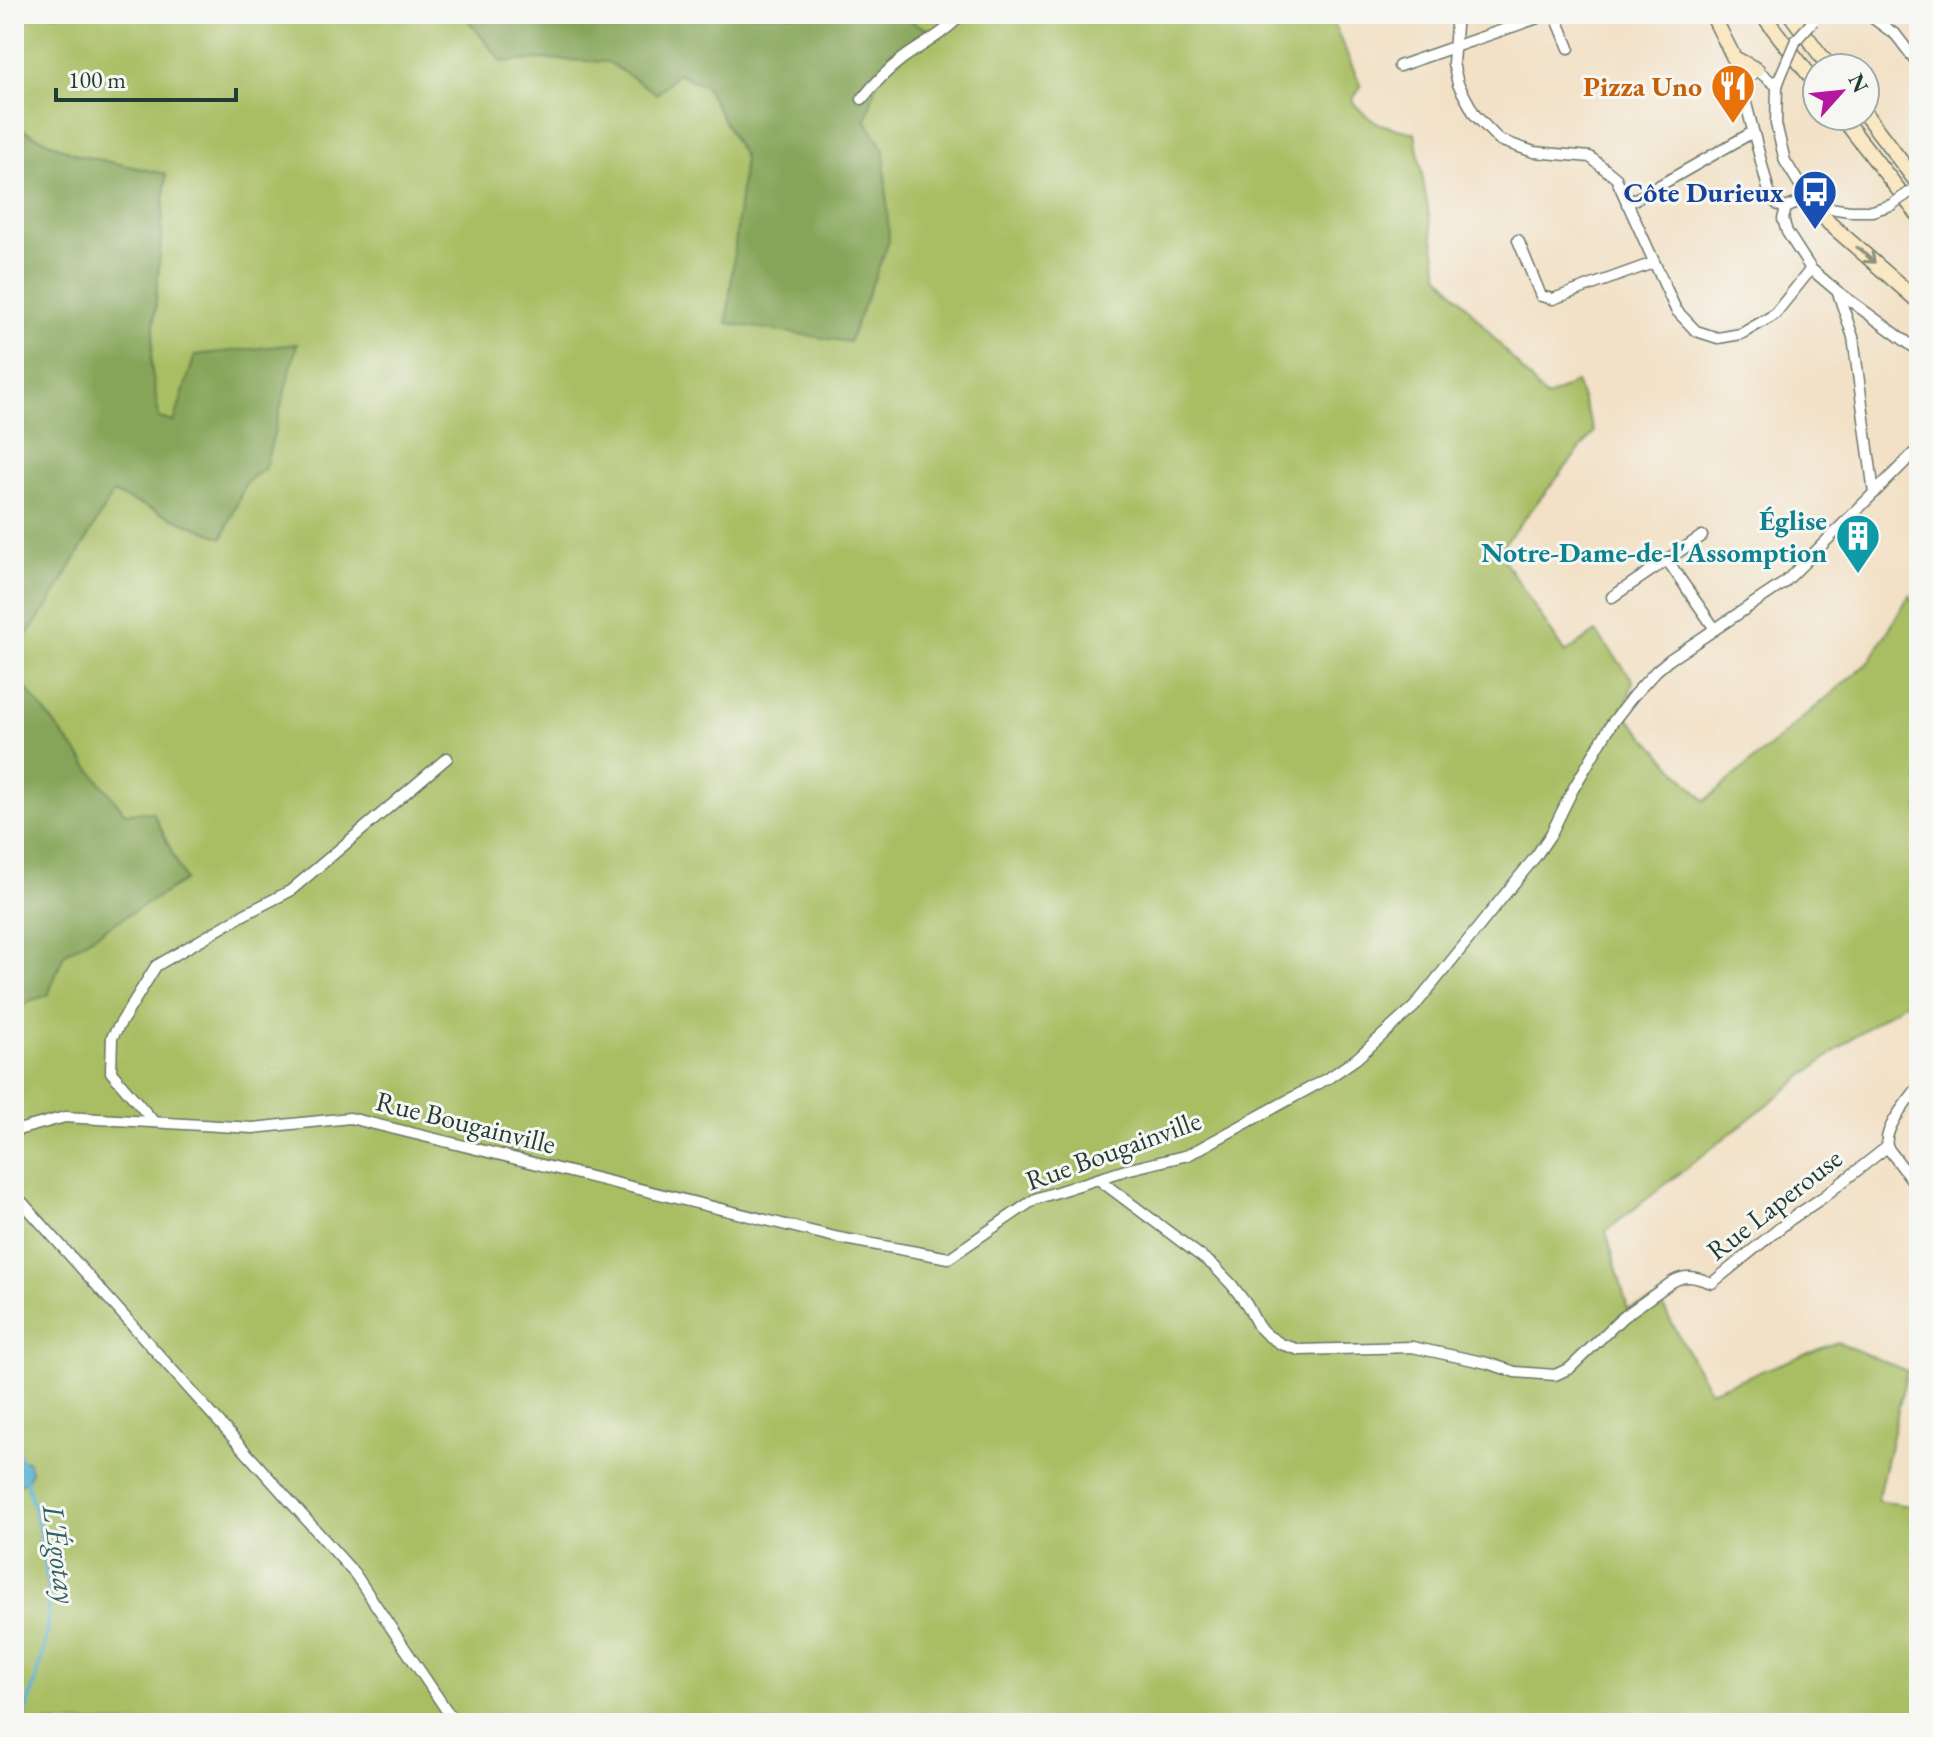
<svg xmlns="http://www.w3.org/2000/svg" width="1933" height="1737" font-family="'EB Garamond',serif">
<rect width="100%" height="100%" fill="#f6f6f2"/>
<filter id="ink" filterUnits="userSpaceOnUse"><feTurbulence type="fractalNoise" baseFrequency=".0125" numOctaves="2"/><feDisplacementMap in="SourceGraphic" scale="16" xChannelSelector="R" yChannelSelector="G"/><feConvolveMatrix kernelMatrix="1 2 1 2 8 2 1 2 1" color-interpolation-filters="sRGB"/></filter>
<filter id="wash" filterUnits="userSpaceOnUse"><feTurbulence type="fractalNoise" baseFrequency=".006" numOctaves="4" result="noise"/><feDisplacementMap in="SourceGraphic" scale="32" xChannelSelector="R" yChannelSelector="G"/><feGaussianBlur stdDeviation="1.8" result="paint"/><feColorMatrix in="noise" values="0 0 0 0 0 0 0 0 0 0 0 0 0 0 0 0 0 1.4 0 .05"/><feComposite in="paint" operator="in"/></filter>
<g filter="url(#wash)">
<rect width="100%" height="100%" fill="#f2e1c6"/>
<!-- green -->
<path fill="#a9be63" stroke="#647e4c" stroke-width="2" d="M14 14H1325L1335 27 1361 86 1352 101C1373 126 1385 126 1415 133L1439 274 1546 398 1576 382 1594 432 1498 551 1565 653 1596 632 1633 680 1624 714 1705 801 1870 661 1910 594 1919 615V993L1852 1038 1606 1231 1628 1309 1659 1300 1710 1391 1837 1342 1907 1371 1877 1501 1919 1507V1723H14V1014L29 1001 48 995 64 954 185 880 153 812 125 813 14 673V651L48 606 113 493 223 538 246 482 265 468 174 422 159 418 151 365 166 174 77 155 14 126Z"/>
<!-- forest -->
<g fill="#86a559" stroke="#527146" stroke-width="2">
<polygon points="463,14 898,14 932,32 878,76 866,121 884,150 889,241 849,342 727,323 744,158 705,86 678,73 657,94 608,62 546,59 502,62"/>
<polygon points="14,126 77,155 166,174 151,365 159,418 174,422 195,355 297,344 265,468 246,482 222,538 113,493 48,606 14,651"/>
<polygon points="14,673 125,813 153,812 185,880 64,954 48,995 29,1001 14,1014"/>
</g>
<!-- water -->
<polygon fill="#55b0d3" stroke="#3a7684" stroke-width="2" points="20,1459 27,1461 31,1471 27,1481 19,1484 14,1481 14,1461"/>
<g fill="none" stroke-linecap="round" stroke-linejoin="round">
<!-- stream -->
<g stroke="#55b0d3" stroke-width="4">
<polyline points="14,1438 21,1463"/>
<path d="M22 1723C33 1692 43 1660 47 1627 53 1584 38 1521 26 1479"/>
</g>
</g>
</g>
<g filter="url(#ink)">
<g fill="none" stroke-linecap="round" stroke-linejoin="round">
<!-- minor casing -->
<g stroke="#697667" stroke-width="13">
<g id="minor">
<polyline points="1457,14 1453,63 1458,84 1475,115 1499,140 1534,152 1590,157 1616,178 1676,310 1696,331 1718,338 1741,334 1774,315 1811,269"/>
<polyline points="1555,14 1569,48"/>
<polyline points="1867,14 1896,35 1919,65"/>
<polyline points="1399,66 1549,14"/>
<polyline points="1781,75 1777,86 1776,124 1785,161 1808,198 1816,206 1850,211 1872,211 1891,205"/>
<polyline points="1777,86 1757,70 1741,84 1770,196 1778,205 1786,208"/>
<path d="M862 99C874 84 886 71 902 59 923 44 945 33 962 14"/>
<polyline points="1808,198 1786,208 1783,219 1787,232 1811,269 1837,291 1919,351"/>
<polyline points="1627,204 1753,132"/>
<polyline points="1518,240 1541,296 1553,299 1653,263"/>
<polyline points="1838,293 1853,337 1874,493"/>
<polyline points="1667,560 1715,629"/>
<polyline points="1612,597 1702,536"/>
<polyline points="154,1122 111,1072 112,1037 156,966 245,914 290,891 447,758"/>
<polyline points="14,1131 65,1117 253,1128 350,1118 839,1238 949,1258 1035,1199 1126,1170 1188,1155 1330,1077 1356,1059 1414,1007 1536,856 1551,834 1572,791 1612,723 1633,696 1656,671 1669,660 1784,583 1919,448"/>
<polyline points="1887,1147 1919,1189"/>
<path d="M1098 1179 1214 1266 1232 1285 1247 1305 1258 1326 1267 1335 1281 1344 1300 1350 1412 1347 1487 1363 1515 1372 1555 1375 1570 1368 1623 1317 1672 1282C1687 1273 1697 1278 1712 1283L1791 1219 1822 1198 1887 1147C1883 1128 1908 1101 1919 1086"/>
<polyline points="14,1193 355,1574 455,1723"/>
</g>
</g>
<!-- secondary casing -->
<g stroke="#697667" stroke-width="17">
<g id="secondary">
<polyline points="1712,14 1734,58 1757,70"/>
<polyline points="1762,14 1817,85"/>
<polyline points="1790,14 1830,68"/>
<polyline points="1865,114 1919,185"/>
<polyline points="1841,116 1919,216"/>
<polyline points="1816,206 1829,223 1919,302"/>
</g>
</g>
<!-- minor -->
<use href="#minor" stroke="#fff" stroke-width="10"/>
<!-- secondary -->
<use href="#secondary" stroke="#fae7c3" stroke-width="14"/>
<!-- minor-bridge casing -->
<g stroke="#697667" stroke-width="13" stroke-linecap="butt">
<g id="minor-bridge">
<polyline points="1781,75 1796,40 1813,21"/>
<polyline points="1891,205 1913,190 1919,183"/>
</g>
</g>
<!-- minor-bridge -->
<use href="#minor-bridge" stroke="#fff" stroke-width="10"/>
</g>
<!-- one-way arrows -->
<defs><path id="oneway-shaft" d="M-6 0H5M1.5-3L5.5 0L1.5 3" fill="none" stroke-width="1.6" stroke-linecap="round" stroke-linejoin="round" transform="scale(2)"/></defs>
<use stroke="#8c927c" href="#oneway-shaft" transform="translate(1866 255) rotate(41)"/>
</g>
<!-- icons -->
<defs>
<g id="restaurant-pin" transform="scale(2.3)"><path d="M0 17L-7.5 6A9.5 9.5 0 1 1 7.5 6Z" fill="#e8710a" stroke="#f6f6f2"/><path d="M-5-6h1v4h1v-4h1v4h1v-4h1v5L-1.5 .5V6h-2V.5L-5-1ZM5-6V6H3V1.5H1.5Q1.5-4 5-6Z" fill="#fff"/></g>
<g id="bus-pin" transform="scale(2.3)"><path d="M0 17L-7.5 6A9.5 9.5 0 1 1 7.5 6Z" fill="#1a4fb4" stroke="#f6f6f2"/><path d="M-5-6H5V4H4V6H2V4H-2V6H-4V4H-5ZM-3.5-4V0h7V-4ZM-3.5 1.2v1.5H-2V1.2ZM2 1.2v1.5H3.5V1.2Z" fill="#fff"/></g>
<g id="building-pin" transform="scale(2.3)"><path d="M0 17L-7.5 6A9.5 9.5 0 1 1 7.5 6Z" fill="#0f9aa8" stroke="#f6f6f2"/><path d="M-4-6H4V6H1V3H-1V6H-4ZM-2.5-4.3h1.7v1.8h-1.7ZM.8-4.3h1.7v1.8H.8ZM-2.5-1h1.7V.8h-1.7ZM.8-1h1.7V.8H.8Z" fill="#fff"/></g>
</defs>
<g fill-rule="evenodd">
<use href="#restaurant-pin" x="1733" y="86"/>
<use href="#bus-pin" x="1815" y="192"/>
<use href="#building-pin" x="1858" y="536"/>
</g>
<g text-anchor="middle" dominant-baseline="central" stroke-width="6" stroke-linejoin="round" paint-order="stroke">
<!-- food labels -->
<g font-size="28" font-weight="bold" fill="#c56008" stroke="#f6f6f2" text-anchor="end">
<text x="1702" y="86">Pizza Uno</text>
</g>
<!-- transit labels -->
<g font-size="28" font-weight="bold" fill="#164399" stroke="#f6f6f2" text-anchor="end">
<text x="1784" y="192">Côte Durieux</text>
</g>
<!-- culture labels -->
<g font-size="28" font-weight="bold" fill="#0d838f" stroke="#f6f6f2" text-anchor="end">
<text x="1827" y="520">Église<tspan x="1827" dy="32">Notre-Dame-de-l'Assomption</tspan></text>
</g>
<!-- street labels -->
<g font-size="28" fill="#1f3d34" stroke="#f6f6f2">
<text transform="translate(466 1122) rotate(14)">Rue Bougainville</text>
<text transform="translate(1113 1150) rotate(-20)">Rue Bougainville</text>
<text transform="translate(1774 1204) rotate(-38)">Rue Laperouse</text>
</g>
<!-- water labels -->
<g font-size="30" font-style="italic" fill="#2f6064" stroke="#f6f6f2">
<text transform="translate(60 1554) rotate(82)">L'Égotay</text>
</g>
</g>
<!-- margin -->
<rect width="1933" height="1737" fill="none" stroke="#f6f6f2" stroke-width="48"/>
<!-- north arrow -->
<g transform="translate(1841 92) rotate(63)"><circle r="38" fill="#f6f6f2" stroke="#a0aca6" stroke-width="2"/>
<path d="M0-6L14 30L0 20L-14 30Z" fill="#b5179e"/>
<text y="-12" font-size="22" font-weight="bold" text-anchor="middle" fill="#1f3d34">N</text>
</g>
<!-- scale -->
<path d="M56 88v12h180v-12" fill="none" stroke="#1f3d34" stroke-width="4"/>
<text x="68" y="88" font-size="24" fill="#1f3d34" stroke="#f6f6f2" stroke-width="6" paint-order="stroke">100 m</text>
</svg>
